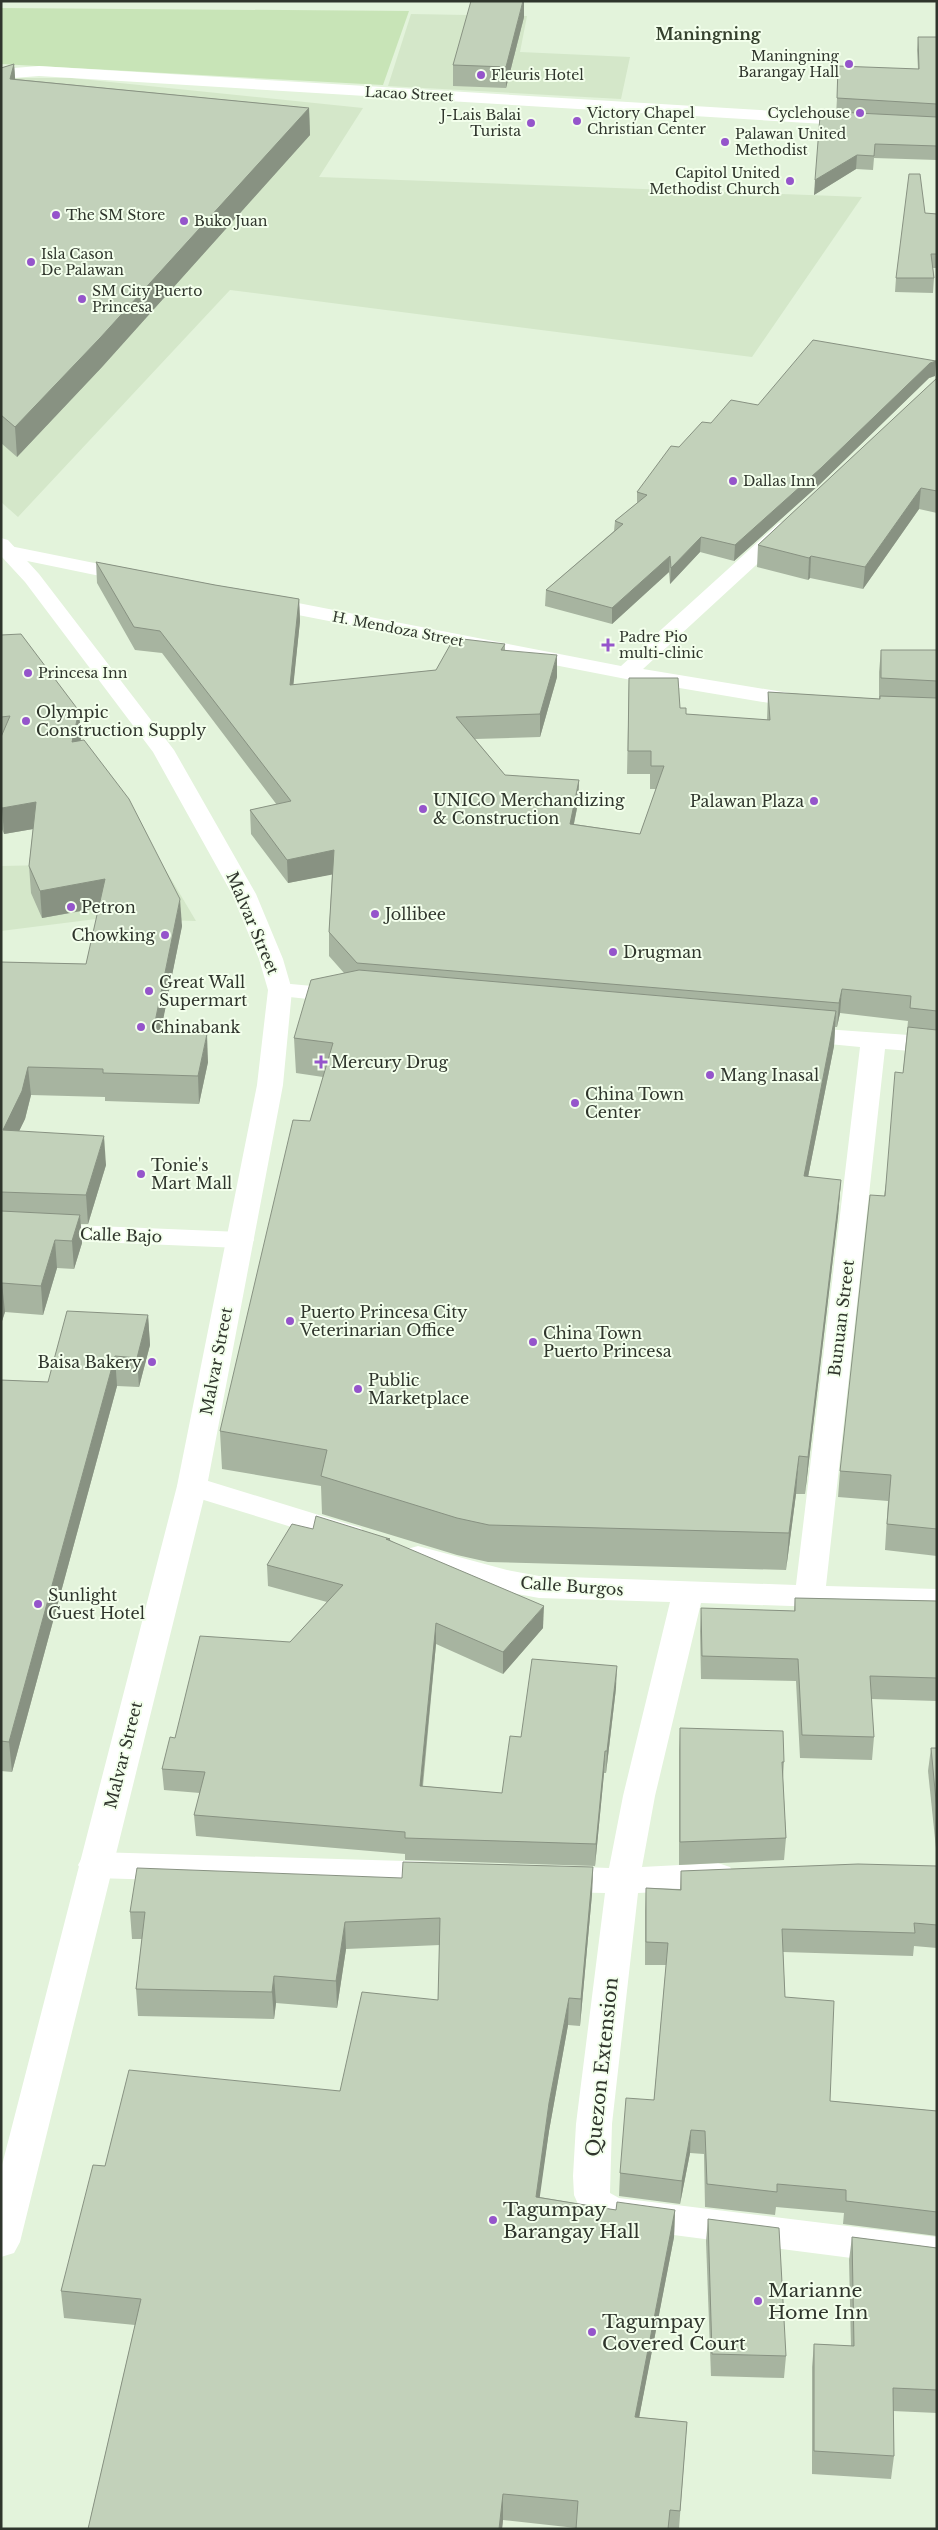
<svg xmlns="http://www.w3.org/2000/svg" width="938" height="2530" font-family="'Libre Baskerville',serif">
<rect width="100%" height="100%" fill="#e3f3db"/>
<!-- built -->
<g fill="#d4e7c9">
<polygon points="411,14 527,16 520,52 630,57 621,99 388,86"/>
<polygon points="1,78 71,78 363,108 319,177 862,197 752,357 230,290 18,517 1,502"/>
<polygon points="148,840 196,921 104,918 1,931 1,866 98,864"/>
</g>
<!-- green -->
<polygon fill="#c8e4b7" points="1,8 409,11 383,85 1,64"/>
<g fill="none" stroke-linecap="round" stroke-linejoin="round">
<!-- minor -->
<g fill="#fff" fill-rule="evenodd">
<polygon points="39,66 858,116 866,121 858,126 39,76 1,79 1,69"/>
<polygon points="786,521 793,523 796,527 793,531 643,669 813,697 816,702 813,707 805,709 626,679 262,608 255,606 252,602 255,598 262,596 621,666 779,523"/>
<polygon points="10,546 134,571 141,573 144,577 141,581 134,583 3,556 1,550"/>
<polygon points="280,983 345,989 354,991 357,996 354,1001 345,1003 271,995 268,990 271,985"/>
<polygon points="796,1027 937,1037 937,1053 885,1049 826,1586 937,1589 937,1611 701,1603 655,1796 642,1867 718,1863 730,1867 735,1876 730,1885 718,1889 638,1893 612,2124 610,2193 619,2198 937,2237 937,2269 612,2227 582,2213 574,2195 573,2176 576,2124 605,1893 557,1892 545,1888 540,1879 545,1870 557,1866 609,1868 623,1796 670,1602 539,1598 507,1592 407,1563 403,1556 407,1549 418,1546 507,1570 539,1576 796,1585 860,1047 787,1040 783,1035 787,1030"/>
<polygon points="1,1222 240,1232 250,1234 254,1240 250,1246 240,1248 1,1238"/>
<polygon points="192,1476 361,1528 365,1535 361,1542 350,1545 181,1493 177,1486 181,1479"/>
<polygon points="95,1852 439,1862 451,1866 456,1875 451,1884 439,1888 95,1878 83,1874 78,1865 83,1856"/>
</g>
<!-- secondary -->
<polygon fill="#fff" fill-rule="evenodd" points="1,538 8,540 39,574 174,750 256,894 283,959 292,990 283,1085 207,1486 20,2242 14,2253 1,2257 1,2169 177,1486 257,1085 268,990 259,959 232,894 153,752 25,582 1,556"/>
</g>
<!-- wall -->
<g fill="#a7b4a0">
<polygon points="524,17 506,88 453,86 453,65"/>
<polygon points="918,37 937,37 937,160 874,158 873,170 856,169 814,195 836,116 838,79 918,69 917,50"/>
<polygon points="14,64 15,79 309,108 310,135 102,367 17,457 1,443 1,68"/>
<polygon points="925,213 937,214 937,268 933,268 934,278 933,293 895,292 896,278"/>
<polygon points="935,376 929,378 820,484 734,561 700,552 670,584 669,572 612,624 545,606 546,590 614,531 615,521 637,503 637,492 679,447 711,423 758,405"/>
<polygon points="937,378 937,513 919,509 863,589 810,578 808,580 757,567 758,545"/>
<polygon points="96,562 215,585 299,599 300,621 293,685 436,670 505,644 505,650 557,677 540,737 475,739 505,775 579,780 578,803 574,824 640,834 656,789 650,789 650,774 627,774 629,678 680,708 686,714 767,720 768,692 879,699 879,672 881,650 937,650 937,1556 885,1550 888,1501 838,1497 840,1471 884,1196 903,1073 908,1021 840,1013 837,1027 835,1027 834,1046 808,1177 841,1180 838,1216 805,1494 796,1494 786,1570 488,1562 457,1555 322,1514 321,1486 222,1469 220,1431 323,1077 296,1073 294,1038 344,973 329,956 329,932 332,874 288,883 251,834 250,810 277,805 162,653 135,650 97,583"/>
<polygon points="1,635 81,737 81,740 182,926 160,1033 208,1062 199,1104 105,1101 105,1097 31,1095 25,1119 19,1131 106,1165 88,1224 81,1224 82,1243 74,1269 57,1268 43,1315 5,1312 1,1324 1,962 86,964 99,908 42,918 31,893 29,866 33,829 4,834 1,827"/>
<polygon points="148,1315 150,1345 139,1387 117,1386 12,1772 1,1771 1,1380 48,1382"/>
<polygon points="313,1529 390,1539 390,1540 543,1628 503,1674 436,1644 423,1786 502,1793 521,1737 616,1688 606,1773 604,1773 595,1866 405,1860 405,1854 196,1836 194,1815 200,1793 164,1790 162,1769 175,1738 290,1642 327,1602 268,1586 267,1565"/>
<polygon points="795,1598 937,1601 937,1701 871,1699 874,1737 872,1760 800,1758 796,1681 701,1679 700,1631 701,1608 794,1611"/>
<polygon points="680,1728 784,1762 783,1778 786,1838 784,1860 679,1865 679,1750"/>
<polygon points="931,1748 937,1748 937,1858 928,1771"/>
<polygon points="937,1866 937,1948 914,1946 913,1956 783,1952 785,1997 830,2101 937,2111 937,2236 843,2224 844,2213 776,2207 775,2215 705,2207 704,2154 690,2153 680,2204 619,2196 620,2173 654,2100 666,1965 645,1965 645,1911 646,1888 680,1889 681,1871"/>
<polygon points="593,1867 592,1894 580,2026 568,2025 549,2131 539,2197 616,2210 675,2210 674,2237 639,2417 687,2422 679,2529 576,2529 576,2528 503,2520 502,2529 88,2529 135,2325 64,2318 61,2291 105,2166 340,2091 438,2000 440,1945 346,1949 337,2008 276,2003 274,2019 138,2016 136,1989 142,1939 132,1939 130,1912 402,1878"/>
<polygon points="708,2219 786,2356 784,2378 711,2376 706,2241"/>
<polygon points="852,2237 937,2248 937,2413 893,2411 894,2456 891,2479 812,2474 812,2367 814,2344 851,2346 849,2260"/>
</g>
<!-- shaded-wall -->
<g fill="#889282">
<polygon points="523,1 524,1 524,17 506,88 506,67"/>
<polygon points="14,64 16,90 10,79"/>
<polygon points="309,108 310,135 102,367 17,457 15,427"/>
<polygon points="857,155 856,169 814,195 815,180"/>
<polygon points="936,361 935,376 929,378 820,484 734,561 735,545 930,363"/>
<polygon points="921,488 919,509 863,589 865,567"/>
<polygon points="701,537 700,552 670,584 671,568"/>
<polygon points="670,556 669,572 612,624 612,608"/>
<polygon points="811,556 810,578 808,580 809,558"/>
<polygon points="299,599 300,621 291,708 290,685"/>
<polygon points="557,655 557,677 540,737 540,714"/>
<polygon points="79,711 81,737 74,768 72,742"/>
<polygon points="579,780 578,803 569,847 570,824"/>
<polygon points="36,802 39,828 4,834 2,808"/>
<polygon points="334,850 335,874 288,883 287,860"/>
<polygon points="105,879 107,906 42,918 40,891"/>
<polygon points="180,899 182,926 155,1060 153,1032"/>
<polygon points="842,989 840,1013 837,1027 839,1003"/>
<polygon points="836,1011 834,1046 801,1212 804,1176"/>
<polygon points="207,1034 208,1062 199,1104 198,1076"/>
<polygon points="28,1067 31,1095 25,1119 6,1158 3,1130"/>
<polygon points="104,1136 106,1165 88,1224 86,1195"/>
<polygon points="841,1180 838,1216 805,1494 808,1457"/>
<polygon points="80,1215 82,1243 74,1269 72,1241"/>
<polygon points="55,1240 57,1268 43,1315 41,1286"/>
<polygon points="2,1283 5,1312 1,1324 1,1285"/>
<polygon points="148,1315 150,1345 139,1387 137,1358"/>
<polygon points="115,1356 117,1386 12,1772 9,1742"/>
<polygon points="799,1456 796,1494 786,1570 789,1533"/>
<polygon points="544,1606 543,1628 503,1674 503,1652"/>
<polygon points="436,1623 436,1644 420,1808 420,1786"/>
<polygon points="617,1666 616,1688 606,1773 607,1751"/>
<polygon points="605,1751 604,1773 595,1866 596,1844"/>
<polygon points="593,1867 592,1894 580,2026 581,1999"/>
<polygon points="345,1922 346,1949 337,2008 336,1981"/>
<polygon points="274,1976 276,2003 274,2019 272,1992"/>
<polygon points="569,1998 568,2025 549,2131 536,2224 536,2197 549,2103"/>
<polygon points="691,2130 690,2153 680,2204 682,2181"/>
<polygon points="675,2210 674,2237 634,2444 635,2417"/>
<polygon points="503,2494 503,2520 502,2529 499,2529"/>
</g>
<!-- building -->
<g fill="#c2d1ba" stroke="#889282">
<polygon points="471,1 523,1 506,67 453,65"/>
<polygon points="918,37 937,37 937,104 837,98 838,66 919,69"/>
<polygon points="14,64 10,79 309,108 100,338 15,427 1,415 1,68"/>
<polygon points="837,112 937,117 937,146 875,144 874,156 857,155 815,180 820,116 836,116"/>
<polygon points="909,174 920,174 925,213 937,214 937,254 931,254 934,278 896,278"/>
<polygon points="813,340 936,361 930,363 821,468 735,545 701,537 671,568 670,556 612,608 546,590 623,524 615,521 647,495 637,492 671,446 679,447 702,422 711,423 731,400 758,405"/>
<polygon points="937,378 937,491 921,488 865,567 811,556 809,558 758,545"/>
<polygon points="96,562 215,585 299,599 290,685 436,670 454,638 505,644 501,650 557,655 540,714 456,717 505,775 579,780 570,824 640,834 664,766 651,766 651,751 628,751 629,678 678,678 680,708 686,708 686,714 770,720 768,692 880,699 880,696 937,698 937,1011 910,1008 911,996 842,989 839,1003 357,963 329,932 334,850 287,860 250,810 291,801 160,631 134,627"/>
<polygon points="21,634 79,711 72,742 84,740 129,799 180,899 153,1032 207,1034 198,1076 103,1073 103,1069 28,1067 22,1091 3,1130 104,1136 86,1195 1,1192 1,962 86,964 105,879 40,891 29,866 36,802 2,808 1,806 1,737 10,716 1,717 1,635"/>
<polygon points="881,650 937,650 937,681 881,678"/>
<polygon points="359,970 836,1011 804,1176 841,1180 808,1457 799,1456 789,1533 489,1525 457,1518 321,1476 327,1450 220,1431 293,1120 310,1121 333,1043 294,1038 311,980"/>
<polygon points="908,1027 937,1030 937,1529 887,1524 891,1475 840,1471 870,1195 885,1196 895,1072 903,1073"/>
<polygon points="1,1211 80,1215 72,1241 55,1240 41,1286 2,1283 1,1285"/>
<polygon points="67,1311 148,1315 137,1358 115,1356 9,1742 1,1741 1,1380 48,1382"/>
<polygon points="316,1516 390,1539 386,1539 544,1606 503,1652 436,1623 420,1786 502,1793 510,1736 521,1737 532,1659 617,1666 607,1751 605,1751 596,1844 405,1838 405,1832 194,1815 205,1772 162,1769 170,1737 175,1738 200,1636 290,1642 343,1585 267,1565 292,1524 313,1529"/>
<polygon points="795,1598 937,1601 937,1678 870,1676 874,1737 802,1735 798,1659 702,1656 701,1608 795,1611"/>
<polygon points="680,1728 783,1731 784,1762 782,1762 786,1838 680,1842"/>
<polygon points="931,1748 937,1748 937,1811"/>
<polygon points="403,1862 593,1867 581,1999 569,1998 549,2103 536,2197 616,2210 617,2202 675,2210 635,2417 687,2422 680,2511 670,2510 668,2529 576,2529 578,2501 503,2494 499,2529 88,2529 141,2299 61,2291 93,2165 105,2166 129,2070 340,2091 362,1992 438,2000 440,1918 345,1922 336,1981 274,1976 272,1992 136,1989 145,1912 130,1912 137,1868 402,1878"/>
<polygon points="858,1864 937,1866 937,1925 914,1923 915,1933 782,1929 785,1997 834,2001 830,2101 937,2111 937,2212 846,2201 846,2190 777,2184 777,2192 707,2184 705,2131 691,2130 682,2181 620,2173 626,2098 654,2100 668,1943 646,1942 646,1888 681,1890 681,1871"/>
<polygon points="708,2219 779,2228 786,2356 712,2354"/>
<polygon points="852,2237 937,2248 937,2390 893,2388 894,2456 814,2451 814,2344 854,2346"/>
</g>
<!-- markers -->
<g fill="#9555cb" stroke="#f3ffec" stroke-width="2">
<circle cx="849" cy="64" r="5"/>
<circle cx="481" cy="75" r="5"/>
<circle cx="860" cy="113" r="5"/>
<circle cx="577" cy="121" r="5"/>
<circle cx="531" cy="123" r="5"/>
<circle cx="725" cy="142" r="5"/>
<circle cx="790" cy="181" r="5"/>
<circle cx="56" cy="215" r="5"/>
<circle cx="184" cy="221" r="5"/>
<circle cx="31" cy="262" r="5"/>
<circle cx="82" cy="299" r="5"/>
<circle cx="733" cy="481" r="5"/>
<path d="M605.5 637.5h5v5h5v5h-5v5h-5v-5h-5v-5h5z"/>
<circle cx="28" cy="673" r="5"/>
<circle cx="26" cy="721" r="5"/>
<circle cx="814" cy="801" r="5"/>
<circle cx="423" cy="809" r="5"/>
<circle cx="71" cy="907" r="5"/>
<circle cx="375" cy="914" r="5"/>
<circle cx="165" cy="935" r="5"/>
<circle cx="613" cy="952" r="5"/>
<circle cx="149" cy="991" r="5"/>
<circle cx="141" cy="1027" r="5"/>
<path d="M318.5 1054.5h5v5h5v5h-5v5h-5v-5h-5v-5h5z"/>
<circle cx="710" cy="1075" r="5"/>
<circle cx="575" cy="1103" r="5"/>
<circle cx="141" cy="1174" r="5"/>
<circle cx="290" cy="1321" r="5"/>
<circle cx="533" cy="1342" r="5"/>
<circle cx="152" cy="1362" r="5"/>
<circle cx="358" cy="1389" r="5"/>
<circle cx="38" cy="1604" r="5"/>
<circle cx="493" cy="2220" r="5"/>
<circle cx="758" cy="2301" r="5"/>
<circle cx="592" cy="2332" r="5"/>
</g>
<g text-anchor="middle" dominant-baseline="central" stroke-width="4" stroke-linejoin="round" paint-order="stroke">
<!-- far-poi labels -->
<g font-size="14" fill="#2f352c" stroke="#f3ffec" text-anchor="start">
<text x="839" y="56" text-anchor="end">Maningning<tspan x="839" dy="16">Barangay Hall</tspan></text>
<text x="491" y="75">Fleuris Hotel</text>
<text x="587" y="113">Victory Chapel<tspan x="587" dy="16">Christian Center</tspan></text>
<text x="850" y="113" text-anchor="end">Cyclehouse</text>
<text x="521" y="115" text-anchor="end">J-Lais Balai<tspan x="521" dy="16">Turista</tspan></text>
<text x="735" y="134">Palawan United<tspan x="735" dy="16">Methodist</tspan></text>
<text x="780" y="173" text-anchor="end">Capitol United<tspan x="780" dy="16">Methodist Church</tspan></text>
<text x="66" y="215">The SM Store</text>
<text x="194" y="221">Buko Juan</text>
<text x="41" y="254">Isla Cason<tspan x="41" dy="16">De Palawan</tspan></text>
<text x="92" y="291">SM City Puerto<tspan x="92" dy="16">Princesa</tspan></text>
<text x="743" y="481">Dallas Inn</text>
<text x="619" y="637">Padre Pio<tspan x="619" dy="16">multi-clinic</tspan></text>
<text x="38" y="673">Princesa Inn</text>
</g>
<!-- far-street labels -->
<g font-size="14" fill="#2f352c" stroke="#f3ffec">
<text transform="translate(409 94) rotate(3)">Lacao Street</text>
<text transform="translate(398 629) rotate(11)">H. Mendoza Street</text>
</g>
<!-- far-quarter labels -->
<g font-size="16" font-weight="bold" fill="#35412e" stroke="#f3ffec">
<text x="708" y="34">Maningning</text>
</g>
<!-- poi labels -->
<g font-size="16" fill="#2f352c" stroke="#f3ffec" text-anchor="start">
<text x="36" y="712">Olympic<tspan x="36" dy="18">Construction Supply</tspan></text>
<text x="433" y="800">UNICO Merchandizing<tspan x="433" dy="18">&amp; Construction</tspan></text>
<text x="804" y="801" text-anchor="end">Palawan Plaza</text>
<text x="81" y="907">Petron</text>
<text x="385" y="914">Jollibee</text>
<text x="155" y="935" text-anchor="end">Chowking</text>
<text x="623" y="952">Drugman</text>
<text x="159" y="982">Great Wall<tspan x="159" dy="18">Supermart</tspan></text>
<text x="151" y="1027">Chinabank</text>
<text x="331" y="1062">Mercury Drug</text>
<text x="720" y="1075">Mang Inasal</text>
<text x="585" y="1094">China Town<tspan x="585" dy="18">Center</tspan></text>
<text x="151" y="1165">Tonie's<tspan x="151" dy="18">Mart Mall</tspan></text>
<text x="300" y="1312">Puerto Princesa City<tspan x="300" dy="18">Veterinarian Office</tspan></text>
<text x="543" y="1333">China Town<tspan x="543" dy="18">Puerto Princesa</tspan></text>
<text x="142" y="1362" text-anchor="end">Baisa Bakery</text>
<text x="368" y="1380">Public<tspan x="368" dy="18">Marketplace</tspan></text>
<text x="48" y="1595">Sunlight<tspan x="48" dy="18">Guest Hotel</tspan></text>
</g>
<!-- street labels -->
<g font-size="16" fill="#2f352c" stroke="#f3ffec">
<text transform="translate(253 923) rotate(67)">Malvar Street</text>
<text transform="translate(121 1235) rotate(2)">Calle Bajo</text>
<text transform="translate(841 1318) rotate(-83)">Bunuan Street</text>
<text transform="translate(216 1361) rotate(-79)">Malvar Street</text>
<text transform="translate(572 1586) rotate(4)">Calle Burgos</text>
<text transform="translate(123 1755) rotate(-76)">Malvar Street</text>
</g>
<!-- near-street labels -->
<g font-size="19" fill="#2f352c" stroke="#f3ffec">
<text transform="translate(602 2067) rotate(-84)">Quezon Extension</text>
</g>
<!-- near-poi labels -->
<g font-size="19" fill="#2f352c" stroke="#f3ffec" text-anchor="start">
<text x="503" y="2209">Tagumpay<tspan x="503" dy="22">Barangay Hall</tspan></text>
<text x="768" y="2290">Marianne<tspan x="768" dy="22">Home Inn</tspan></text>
<text x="602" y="2321">Tagumpay<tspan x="602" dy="22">Covered Court</tspan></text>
</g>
</g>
<!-- border -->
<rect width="938" height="2530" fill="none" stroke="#2f352c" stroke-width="5"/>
</svg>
